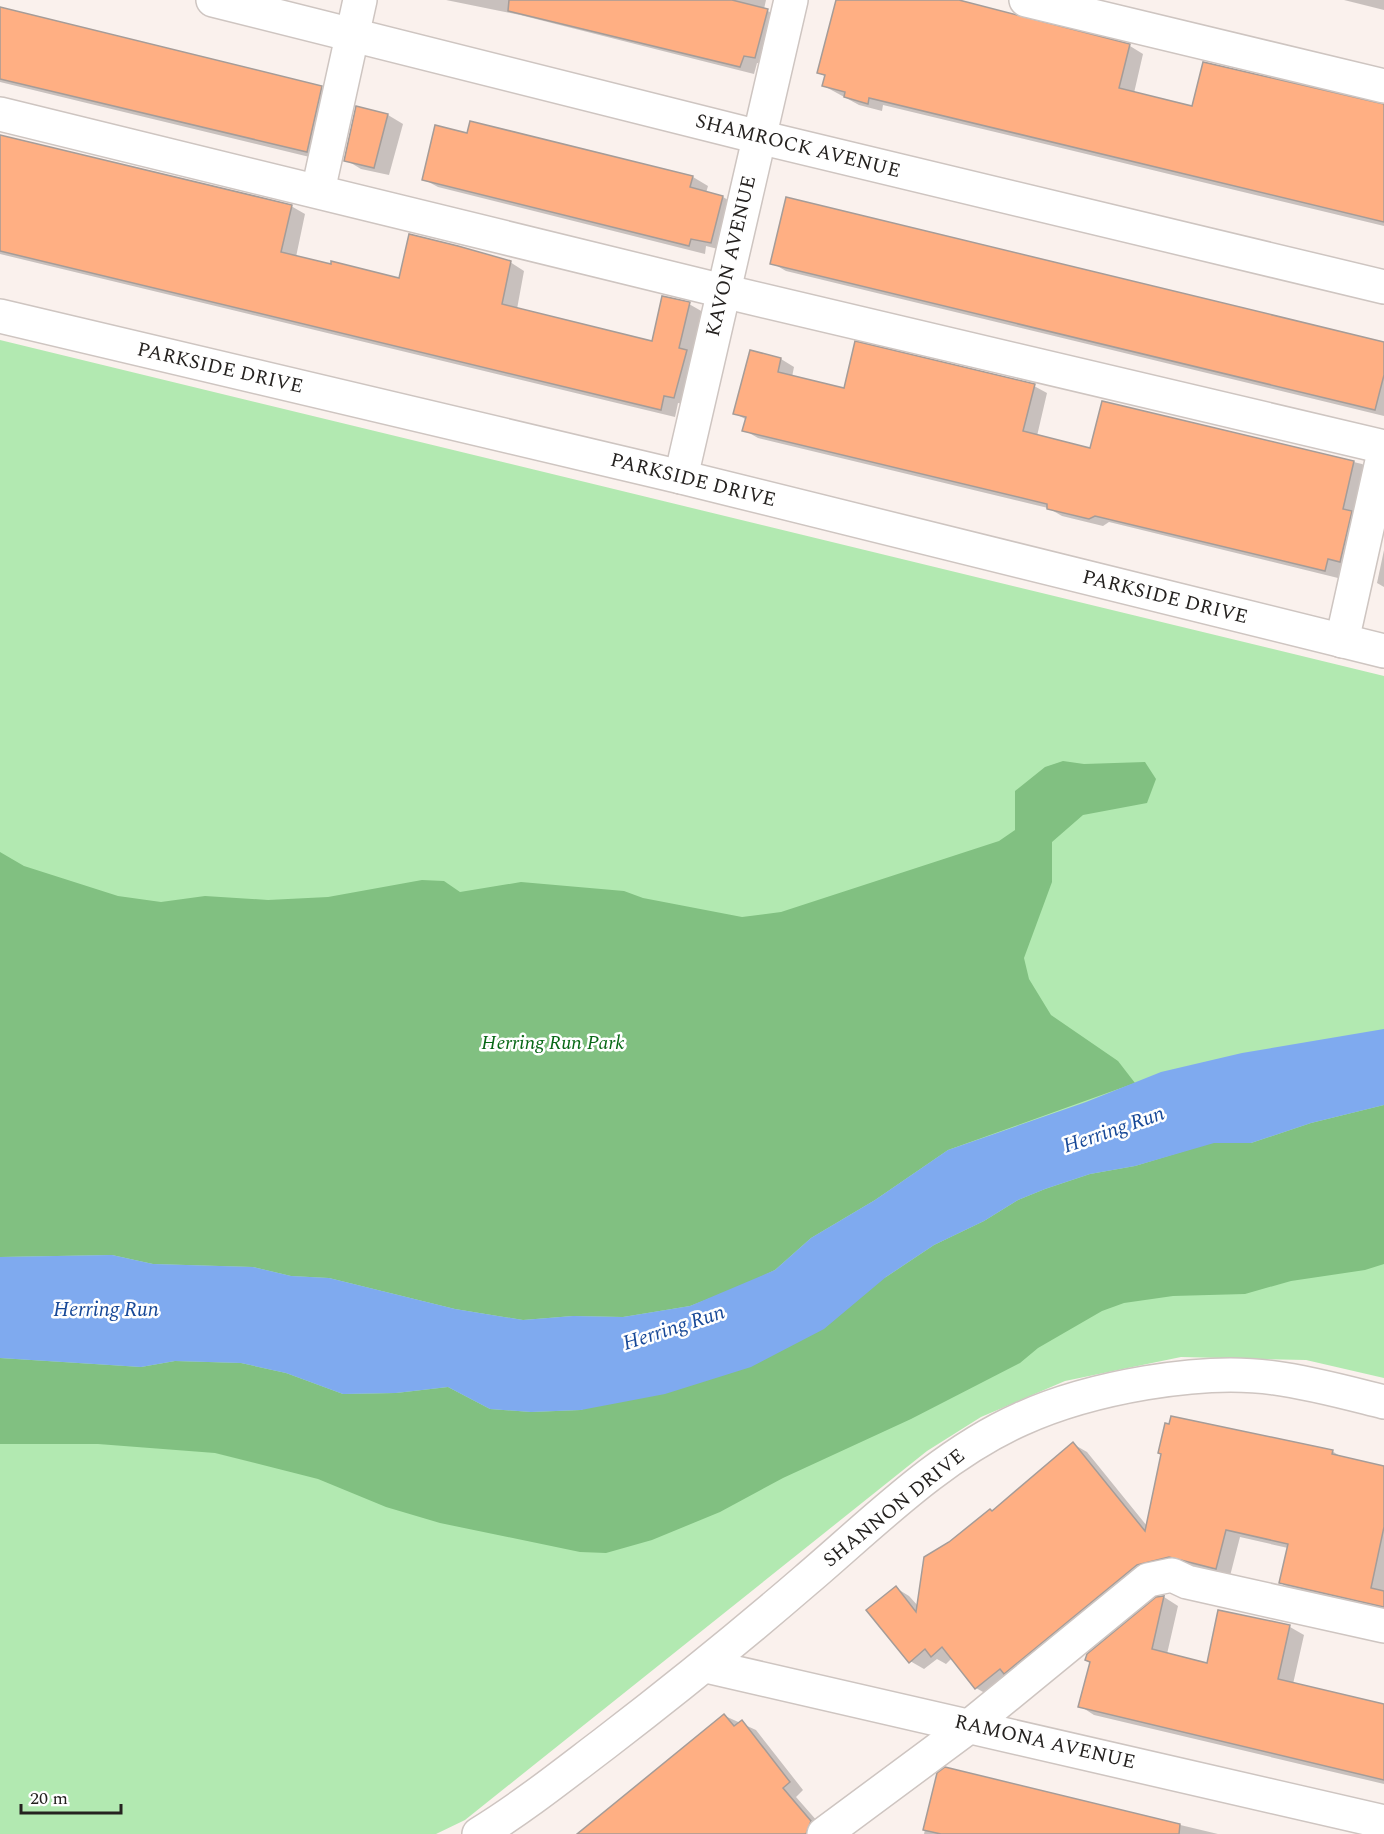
<svg xmlns="http://www.w3.org/2000/svg" width="1384" height="1834" font-family="Spectral,serif">
<rect width="100%" height="100%" fill="#faf1ed"/>
<!-- green -->
<polygon fill="#b2e9b1" points="0,340 1384,676 1384,1378 1306,1360 1181,1357 1065,1381 981,1417 927,1451 465,1820 436,1834 0,1834"/>
<!-- forest -->
<g fill="#81c081">
<polygon points="1063,761 1084,764 1145,762 1156,779 1147,803 1083,815 1052,842 1052,882 1024,958 1029,979 1051,1015 1118,1061 1135,1083 948,1150 875,1200 811,1238 775,1270 739,1287 690,1306 623,1317 573,1316 523,1320 455,1309 329,1278 291,1276 253,1267 153,1264 112,1255 0,1257 0,852 24,866 118,896 161,902 205,896 268,900 328,897 422,880 444,881 460,892 521,882 624,891 643,898 742,917 781,912 999,841 1015,830 1015,791 1045,767"/>
<polygon points="1384,1105 1384,1264 1365,1270 1291,1281 1245,1294 1173,1296 1124,1303 1102,1311 1038,1348 1020,1363 911,1419 783,1478 720,1512 652,1540 606,1553 580,1552 440,1523 386,1507 318,1479 215,1453 98,1444 0,1444 0,1358 141,1367 175,1361 241,1363 286,1373 343,1394 396,1393 448,1387 490,1409 531,1412 581,1410 886,1277 934,1245 984,1221 1018,1200 1045,1189 1090,1174 1135,1166 1214,1142 1251,1143 1311,1123"/>
</g>
<!-- water -->
<polygon fill="#7faaef" points="1384,1029 1384,1105 1311,1123 1251,1143 1214,1143 1135,1166 1090,1174 1045,1189 1018,1200 984,1221 934,1245 886,1277 824,1329 751,1367 665,1394 581,1410 531,1412 490,1409 448,1387 396,1393 343,1394 286,1373 241,1363 175,1361 141,1367 0,1358 0,1257 112,1255 153,1264 253,1267 291,1276 329,1278 455,1309 523,1320 573,1316 623,1317 690,1306 775,1270 811,1238 875,1200 948,1150 1086,1102 1161,1072 1242,1053"/>
<!-- shadow -->
<g fill="#0003">
<polygon points="446,0 766,0 764,9 781,18 769,65 757,63 754,74 520,15"/>
<polygon points="837,0 948,0 1130,46 1143,54 1134,93 1193,108 1384,105 1384,226 883,105 882,111 859,105 824,86 826,77 818,72"/>
<polygon points="1344,0 1384,0 1384,10"/>
<polygon points="0,9 321,87 336,96 322,160 0,82"/>
<polygon points="357,108 388,115 403,124 389,175 361,169 346,160"/>
<polygon points="468,135 535,137 693,177 708,186 706,193 723,197 738,206 726,251 706,246 705,254 438,187 423,179"/>
<polygon points="0,136 291,206 305,214 296,257 400,280 510,262 524,271 517,309 653,343 689,304 703,312 688,405 678,403 675,417 0,254"/>
<polygon points="772,263 1384,344 1384,416 786,271"/>
<polygon points="781,359 794,367 792,377 845,390 1034,386 1047,393 1037,436 1092,450 1103,402 1362,464 1375,472 1354,568 1341,566 1338,578 1109,522 1103,526 1062,516 1048,508 758,438 744,430 747,420 734,413"/>
<polygon points="1384,550 1384,587 1377,583"/>
<polygon points="1073,1444 1087,1452 1147,1526 1332,1451 1343,1458 1384,1466 1384,1611 1294,1591 1281,1583 1288,1548 1240,1537 1230,1576 1184,1564 990,1696 976,1688 952,1658 946,1664 937,1659 924,1669 910,1661 896,1588 909,1596 919,1607 950,1543 993,1512"/>
<polygon points="1164,1597 1178,1606 1167,1654 1208,1664 1290,1627 1304,1635 1293,1684 1384,1706 1384,1784 1094,1715 1080,1706 1157,1599"/>
<polygon points="725,1716 756,1730 803,1790 796,1797 825,1830 823,1834 579,1834"/>
<polygon points="946,1769 1218,1834 924,1834 938,1774"/>
</g>
<!-- building -->
<g fill="#ffaf83" stroke="#a59c98" stroke-width="1.5">
<polygon points="509,0 732,0 768,9 755,58 744,56 740,67 508,11"/>
<polygon points="836,0 959,0 1130,44 1119,88 1192,106 1203,62 1384,104 1384,222 869,98 868,104 844,97 845,92 822,86 825,75 817,73"/>
<polygon points="0,7 322,86 307,152 0,79"/>
<polygon points="356,106 388,114 374,168 344,161"/>
<polygon points="470,121 693,176 690,187 723,196 711,243 691,239 689,246 422,180 435,125 467,133"/>
<polygon points="0,135 292,205 281,252 331,264 331,261 399,278 409,234 458,246 511,261 502,304 652,341 662,296 690,302 679,348 687,350 674,398 664,396 661,410 0,251"/>
<polygon points="786,197 1384,342 1384,375 1375,410 770,264"/>
<polygon points="855,341 1035,384 1023,431 1090,448 1102,401 1354,461 1343,509 1352,511 1340,562 1328,559 1325,571 1095,516 1089,519 1047,509 1047,504 742,431 746,417 733,414 750,350 781,358 778,372 844,388"/>
<polygon points="1171,1416 1333,1450 1332,1454 1384,1466 1384,1527 1371,1588 1384,1591 1384,1607 1279,1583 1288,1544 1226,1530 1216,1569 1169,1557 1137,1565 1004,1674 1000,1669 975,1689 942,1647 931,1657 925,1649 909,1663 866,1610 896,1586 916,1612 924,1557 949,1542 990,1509 992,1511 1073,1442 1145,1531 1161,1454 1158,1453 1165,1423 1169,1424"/>
<polygon points="1164,1596 1152,1649 1207,1663 1218,1610 1290,1625 1278,1679 1384,1704 1384,1780 1078,1707 1090,1662 1085,1660 1087,1654 1156,1597"/>
<polygon points="724,1714 734,1726 742,1720 790,1782 783,1788 811,1821 806,1834 577,1834"/>
<polygon points="945,1767 1180,1824 1179,1834 941,1834 923,1830 937,1773"/>
</g>
<g fill="none" stroke-linecap="round" stroke-linejoin="round">
<!-- minor casing -->
<g stroke="#cec5c1" stroke-width="36">
<g id="minor">
<polyline points="213,0 759,137 1384,287"/>
<polyline points="1026,0 1384,86"/>
<polyline points="0,114 723,291 1384,447"/>
<polyline points="318,191 360,0"/>
<polyline points="0,316 681,477 1384,651"/>
<polyline points="681,477 791,0"/>
<polyline points="1342,641 1384,452"/>
<polyline points="706,1666 1384,1822"/>
<path d="M479 1834C523 1807 563 1775 604 1744 673 1691 740 1637 806 1580 873 1523 940 1455 1021 1419 1089 1388 1202 1367 1275 1378 1312 1383 1348 1393 1384 1402"/>
<polyline points="824,1834 971,1725 1148,1580 1172,1575 1187,1582 1384,1626"/>
</g>
</g>
<!-- minor -->
<use href="#minor" stroke="#fff" stroke-width="33"/>
</g>
<g text-anchor="middle" dominant-baseline="central" stroke-width="5" stroke-linejoin="round" paint-order="stroke">
<!-- street labels -->
<g font-size="20" fill="#252220" stroke="#fff">
<text transform="translate(798 146) rotate(14)">SHAMROCK AVENUE</text>
<text transform="translate(731 256) rotate(-77)">KAVON AVENUE</text>
<text transform="translate(220 368) rotate(13)">PARKSIDE DRIVE</text>
<text transform="translate(693 480) rotate(14)">PARKSIDE DRIVE</text>
<text transform="translate(1165 597) rotate(14)">PARKSIDE DRIVE</text>
<text transform="translate(894 1508) rotate(-39)">SHANNON DRIVE</text>
<text transform="translate(1045 1742) rotate(13)">RAMONA AVENUE</text>
</g>
<!-- park labels -->
<g font-size="20" font-style="italic" fill="#086816" stroke="#fff">
<text x="553" y="1043">Herring Run Park</text>
</g>
<!-- water labels -->
<g font-size="21" font-style="italic" fill="#174897" stroke="#fff">
<text transform="translate(1114 1130) rotate(-19)">Herring Run</text>
<text x="106" y="1310">Herring Run</text>
<text transform="translate(674 1328) rotate(-18)">Herring Run</text>
</g>
</g>
<!-- scale -->
<path d="M21 1804v9h100v-9" fill="none" stroke="#252220" stroke-width="3"/>
<text x="30" y="1804" font-size="18" fill="#252220" stroke="#ffffff" stroke-width="4.5" paint-order="stroke">20 m</text>
</svg>
